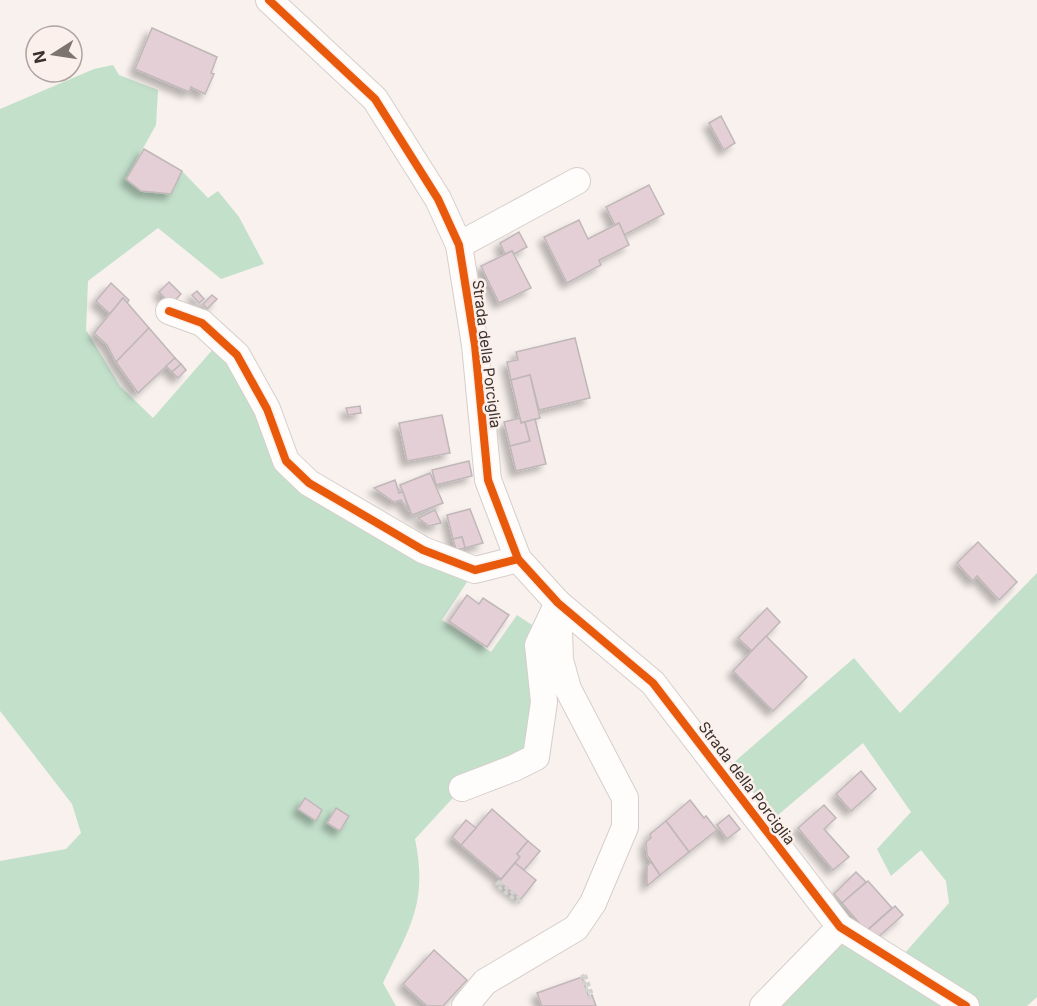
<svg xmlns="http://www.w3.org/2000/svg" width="1037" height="1006" font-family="Inter,sans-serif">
<defs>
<filter id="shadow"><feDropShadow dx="-5.5" dy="5.5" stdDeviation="3" flood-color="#0004"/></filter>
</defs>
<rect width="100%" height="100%" fill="#f8f1ee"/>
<!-- green -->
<g fill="#c3e0cb">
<path d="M113 65 119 75 158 90 156 125 126 179 141 191 171 194 182 171 208 198 218 191 239 217 264 264 221 279 158 228 88 281 86 330 120 386 153 418 221 340 286 461 475 570 442 620 491 652 517 615 544 633 536 757 462 788 415 839C428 903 410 927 383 983L396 1006H0V861L66 849 81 833 72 804 0 711V109L94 69Z"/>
<polygon points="1037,573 1037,997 1027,1006 763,1006 840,927 896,963 949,903 946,881 921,850 891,876 877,849 911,812 863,743 772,820 732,764 854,658 900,713"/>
</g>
<!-- building -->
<g fill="#e4cfd7" stroke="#bfb7b8" stroke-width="1.5" filter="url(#shadow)">
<polygon points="152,28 217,57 211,73 214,74 205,94 191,87 189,92 135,69"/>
<polygon points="721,116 735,143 724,150 709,123"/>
<polygon points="144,149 182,171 171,194 141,191 126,179"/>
<polygon points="649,185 664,214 624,235 619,223 615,225 606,207"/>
<polygon points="579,220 588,239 619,223 629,245 599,260 601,265 567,283 544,237"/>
<polygon points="519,232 527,247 514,254 512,251 505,254 500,243"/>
<polygon points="512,251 531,288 499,303 481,266"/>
<polygon points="169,282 181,294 171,304 159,292"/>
<polygon points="111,283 129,300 127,303 123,298 110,314 96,301"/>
<polygon points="197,291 204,299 199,303 192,295"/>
<polygon points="212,295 217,299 207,309 203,304"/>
<polygon points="123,298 149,328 116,362 107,345 94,333"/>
<polygon points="149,328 175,358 138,393 116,362"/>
<polygon points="575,338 590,398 539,410 530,375 511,380 507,362 518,360 516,352"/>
<polygon points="175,358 181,364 172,372 166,366"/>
<polygon points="181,364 186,370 178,378 172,372"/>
<polygon points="530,375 540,418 521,423 511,380"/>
<polygon points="360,406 361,413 348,415 346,408"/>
<polygon points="442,415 450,453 407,461 399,423"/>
<polygon points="520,418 521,423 525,422 530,441 510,446 504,422"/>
<polygon points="535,419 546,464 516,471 510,446 530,441 525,422"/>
<polygon points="469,461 472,476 436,485 432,470"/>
<polygon points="430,473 443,503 412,515 400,485"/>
<polygon points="395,480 399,493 403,492 409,511 401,500 394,502 374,488"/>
<polygon points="470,509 483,543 465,548 462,537 453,539 447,515"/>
<polygon points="435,510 441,523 429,526 418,518"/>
<polygon points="462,537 465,548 456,550 453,539"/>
<polygon points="978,542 1017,582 999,600 977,576 973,581 957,563"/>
<polygon points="467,595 479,604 483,598 509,615 487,647 449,621"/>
<polygon points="767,608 780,622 752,651 738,638"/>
<polygon points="766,636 807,677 773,711 733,671"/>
<polygon points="861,771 876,789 851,811 836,794"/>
<polygon points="305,798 322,810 316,821 298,809"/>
<polygon points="690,800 704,818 706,816 717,830 689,852 666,821"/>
<polygon points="824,805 836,818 824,829 849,857 833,870 798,828"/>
<polygon points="336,808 349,816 340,831 327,823"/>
<polygon points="492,809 528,841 517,854 520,857 501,879 461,845"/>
<polygon points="729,815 740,829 727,839 717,825"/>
<polygon points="466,820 476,828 461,845 452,837"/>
<polygon points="666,821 689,852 660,875 647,855 646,842 651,838 650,834"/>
<polygon points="528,841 540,851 524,870 515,863 520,857 517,854"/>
<polygon points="651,862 660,875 647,886 647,866"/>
<polygon points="515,863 536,880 521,899 499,882"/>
<polygon points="856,872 866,882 842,903 834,894"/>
<polygon points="868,881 892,908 866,931 842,903"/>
<polygon points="895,906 903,915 877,938 869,929"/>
<polygon points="434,950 467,980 443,1006 427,1006 403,984"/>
<polygon points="582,977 589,997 592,995 596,1006 542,1006 537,993"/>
</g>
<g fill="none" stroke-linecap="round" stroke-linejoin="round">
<!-- minor casing -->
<g stroke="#d6ceca" stroke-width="28">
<g id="minor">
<polyline points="269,0 375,99 438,199 459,245 475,345 488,480 518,559 558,603 653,683 840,927 966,1006"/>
<polyline points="459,245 577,181"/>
<polyline points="169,311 202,323 237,355 267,409 286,461 309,483 423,550 475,570 518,559"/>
<polyline points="462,788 514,768 536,757 544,702 538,645 555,609"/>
<polyline points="465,1006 485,982 576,928 593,903 625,827 625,798 568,689 560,660 558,603"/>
<polyline points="763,1006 840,927"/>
</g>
</g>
<!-- path -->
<g stroke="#d3d2d0" stroke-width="4" stroke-dasharray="4.5 3" stroke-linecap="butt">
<polygon points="499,882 521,899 518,902 496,885"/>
<polygon points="585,975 592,995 589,997 582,977"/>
</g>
<!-- minor -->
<use href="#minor" stroke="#fefdfc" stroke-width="26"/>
<!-- cycleway casing -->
<g stroke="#fbf0eb" stroke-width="11">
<g id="cycleway">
<polyline points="269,0 375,99 438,199 459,245 475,345 488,480 518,559 558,603 653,683 840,927 966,1006"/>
<polyline points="169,311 202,323 237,355 267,409 286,461 309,483 423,550 475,570 518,559"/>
</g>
</g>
<!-- cycleway -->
<use href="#cycleway" stroke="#e8590c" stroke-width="8"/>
</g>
<g text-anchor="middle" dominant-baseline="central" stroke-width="5" stroke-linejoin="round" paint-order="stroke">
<!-- street labels -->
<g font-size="15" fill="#3b302c" stroke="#fbf0eb">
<text transform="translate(487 354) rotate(83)">Strada della Porciglia</text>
<text transform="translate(747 783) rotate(53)">Strada della Porciglia</text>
</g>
</g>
<!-- north arrow -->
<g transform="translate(54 54) rotate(258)"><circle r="28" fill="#fbf0eb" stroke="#aea39f" stroke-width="1.5"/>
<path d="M0-4.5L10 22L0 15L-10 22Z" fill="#7d7470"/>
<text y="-9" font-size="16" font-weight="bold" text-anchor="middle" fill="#3b302c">N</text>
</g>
</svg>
